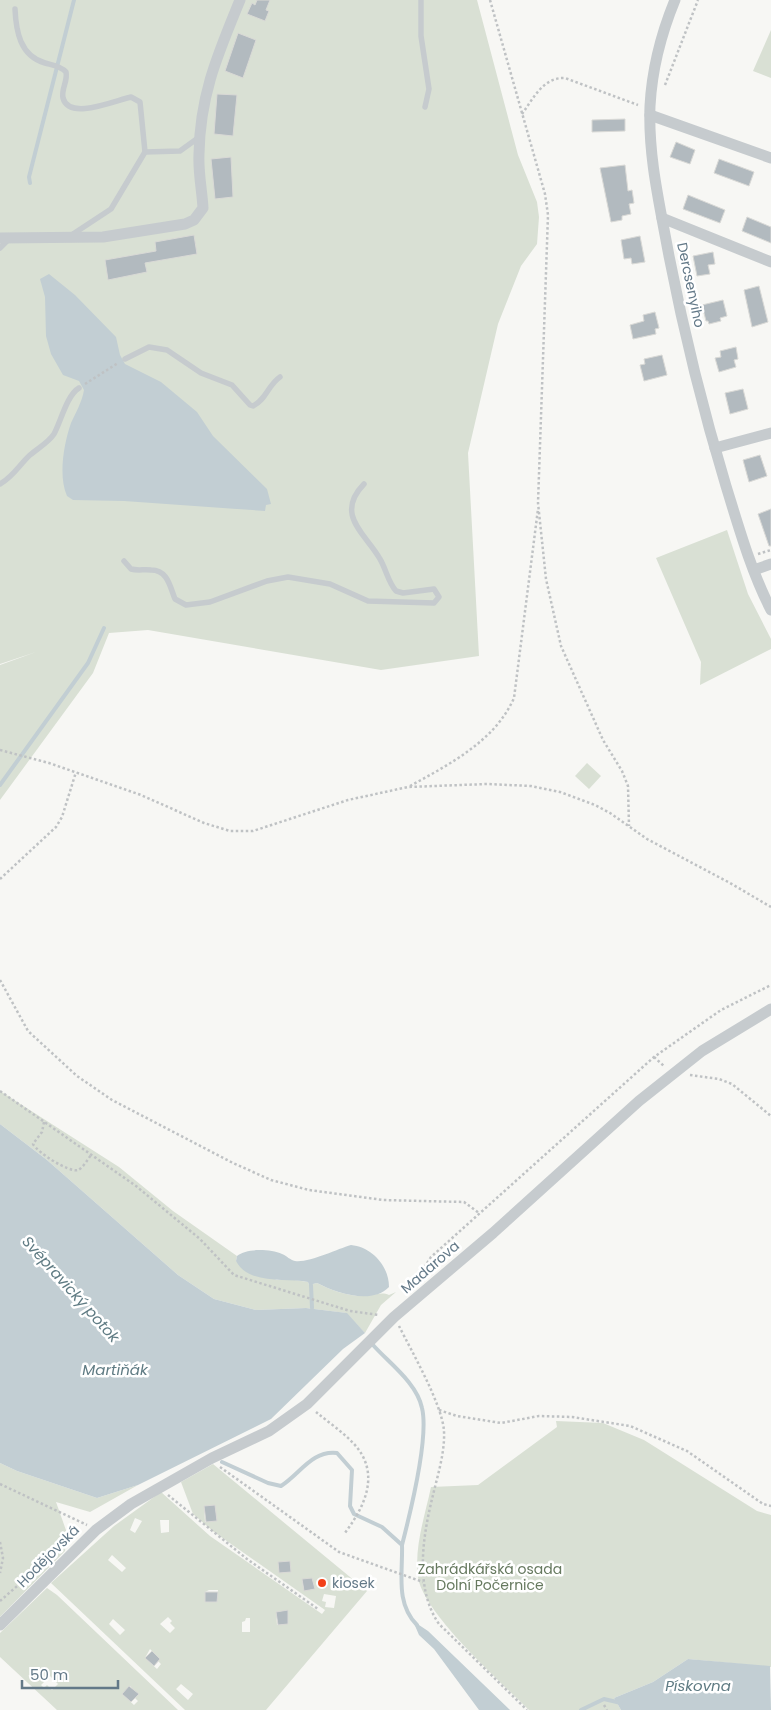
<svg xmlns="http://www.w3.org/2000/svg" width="771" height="1710" font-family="Poppins,sans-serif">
<rect width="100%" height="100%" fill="#f7f7f4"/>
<!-- green -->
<g fill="#d9e0d4" fill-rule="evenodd">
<polygon points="0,0 477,0 518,155 537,202 539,217 537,244 521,266 498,324 468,453 479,656 381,670 148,630 109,633 93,673 0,800 0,665 36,652 0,664"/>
<polygon points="771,30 771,78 753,71"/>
<polygon points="727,530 748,594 771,639 771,649 700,685 701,662 656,558"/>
<polygon points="587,763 601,776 589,789 575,776"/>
<path d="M0 1091 119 1167 173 1211 237 1256 236 1261 277 1280 288 1279 308 1282 309 1285 317 1283C330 1290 348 1296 362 1296 372 1296 381 1291 389 1295L396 1292 381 1305 365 1333 346 1313 306 1308 256 1310 214 1299 178 1275 47 1160 0 1124Z"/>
<path d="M556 1421 603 1423 644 1440 757 1511 771 1515V1667L688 1659 653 1682 614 1698 621 1710H529C501 1682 423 1613 418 1577 414 1546 425 1516 431 1487L478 1485 557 1427Z"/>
<polygon points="0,1463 17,1471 97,1498 138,1485 90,1512 56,1502 67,1533 65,1551 0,1617"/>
<path d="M213 1464 367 1591 266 1710H185L51 1583 114 1526 161 1492 210 1536 322 1614 325 1610 214 1532 193 1514 181 1482ZM215 1505 217 1521 205 1522 204 1506ZM135 1518 142 1521 135 1533 130 1530ZM160 1520H169V1532L161 1533ZM112 1555 126 1568 122 1572 108 1560ZM290 1561 291 1572 279 1573 278 1563ZM312 1578 315 1589 304 1591 302 1581ZM209 1590H218L217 1602H205V1592ZM324 1594 336 1596 334 1608 325 1607 326 1602 322 1601ZM288 1610 287 1624 277 1625 276 1612ZM168 1617 172 1621 170 1623 175 1628 170 1633 160 1624ZM246 1618H250V1632H242V1622L245 1621ZM113 1619 125 1630 120 1635 109 1624ZM150 1649 160 1659 158 1661 161 1664 157 1669 145 1658ZM181 1684 193 1694 188 1700 176 1689Z"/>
<path d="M47 1588 57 1595 178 1710H57L0 1657V1633ZM50 1676 58 1684 52 1690 47 1685 44 1688 41 1685ZM130 1686 138 1694 135 1698 138 1701 134 1705 122 1694Z"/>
</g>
<!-- water -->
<g fill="#c2ced3">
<path d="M49 274 75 295 116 337 120 355 125 364 161 382 197 412 213 436 267 489 271 504 266 505 265 511 124 501 73 500 67 496C58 476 64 443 71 423 76 412 82 402 84 390L79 381 63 375 51 354 46 336 45 297 40 279Z"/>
<polygon points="0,1124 47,1160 178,1275 214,1299 256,1310 306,1308 347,1313 365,1333 343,1349 271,1419 138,1485 97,1498 17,1471 0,1463"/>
<path d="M351 1245C372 1247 389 1266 389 1287 372 1305 336 1293 317 1283L309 1285 308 1282C286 1278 248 1285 236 1261L237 1256C247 1248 270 1249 282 1254 287 1256 290 1260 295 1261 309 1263 337 1249 351 1245Z"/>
<polygon points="413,1621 428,1631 510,1710 479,1710 434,1649 419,1635"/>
<polygon points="688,1659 770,1666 771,1710 621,1710 614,1698 653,1682"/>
</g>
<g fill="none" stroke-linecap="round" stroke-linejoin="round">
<!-- stream -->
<g stroke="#c2ced3" stroke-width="4">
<polyline points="30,183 29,177 74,0"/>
<polyline points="0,785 88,663 104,628"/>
<polyline points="311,1285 312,1308"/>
<path d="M373 1345C389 1363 417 1383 422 1408 429 1437 410 1514 402 1545"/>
<path d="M222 1462 268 1483 281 1486C300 1474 312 1450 337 1453L352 1470 350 1506 354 1514 382 1527 402 1545C403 1572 395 1603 417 1625"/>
<polyline points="581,1710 604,1699 621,1703"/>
</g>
</g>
<!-- building -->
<g fill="#b2babf" stroke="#d9d9d6">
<polygon points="257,0 270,0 266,10 269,11 265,21 247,14 252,3 255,5"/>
<polygon points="238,33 256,40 243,78 225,71"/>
<polygon points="217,94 237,95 233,136 214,134"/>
<polygon points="625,119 625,131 592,132 592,120"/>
<polygon points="676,142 695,150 690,164 670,157"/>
<polygon points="231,157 233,197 215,199 211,159"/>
<polygon points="719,159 754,172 749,186 714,173"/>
<polygon points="625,165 628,191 632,190 634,203 629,204 631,214 622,216 622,220 611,222 600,168"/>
<polygon points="688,195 725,210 720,223 683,209"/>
<polygon points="747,217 771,227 771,243 742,231"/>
<polygon points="194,235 197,254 145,263 147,272 108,280 105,260 156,251 155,242"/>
<polygon points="640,236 645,262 632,264 631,258 624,259 621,240"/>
<polygon points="713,252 715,264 708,265 710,274 697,276 693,256"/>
<polygon points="759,286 768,322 752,327 744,290"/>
<polygon points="723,300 727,316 720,318 721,321 709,324 708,321 706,321 702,305"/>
<polygon points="655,312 659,328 655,329 656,334 633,339 630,325 644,321 643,315"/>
<polygon points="736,347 738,359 734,360 736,367 719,372 715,358 721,357 720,351"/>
<polygon points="662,355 667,375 644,381 640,365 645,364 644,359"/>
<polygon points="743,389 748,409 730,414 725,393"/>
<polygon points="760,455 767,476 749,482 743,460"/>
<polygon points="771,509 771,546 769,546 758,514"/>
<polygon points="215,1505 217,1521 206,1522 204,1506"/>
<polygon points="290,1561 291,1572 279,1573 278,1562"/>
<polygon points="312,1578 315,1589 304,1591 302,1579"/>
<polygon points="205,1592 218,1592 217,1602 205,1602"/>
<polygon points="288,1610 288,1624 278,1625 276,1612"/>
<polygon points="152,1651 160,1659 154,1666 145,1658"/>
<polygon points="129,1686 139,1694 131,1702 122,1694"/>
</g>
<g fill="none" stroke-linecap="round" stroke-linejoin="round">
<!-- path -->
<g stroke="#bfc2c4" stroke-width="2.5" stroke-dasharray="2.5 2.5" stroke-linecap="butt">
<polyline points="490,0 545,194 548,215 538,503 546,579 561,646 603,740 622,771 628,786 629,826"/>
<polyline points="665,85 698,0"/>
<path d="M522 114C533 99 543 77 565 78L638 105"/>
<polyline points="85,384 118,363"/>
<polyline points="758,554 771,550"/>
<polyline points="0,750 49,763 141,795 204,823 230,831 253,831 348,800 408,787 487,784 531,786 560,792 595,805 610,813 647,839 730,883 771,907"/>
<path d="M410 786C450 764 495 741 514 698L538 509"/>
<polyline points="0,879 56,827 62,817 76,772"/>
<polyline points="0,980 28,1031 77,1076 112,1100 233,1163 271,1180 309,1190 383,1200 464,1202 479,1213"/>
<polyline points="654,1057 665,1067"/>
<polyline points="690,1075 719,1079 732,1084 771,1116"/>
<polyline points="0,1091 136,1186 200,1239 234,1275 350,1311 379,1315"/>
<path d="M44 1122 42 1132 33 1144C37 1152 69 1173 78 1170 83 1168 88 1159 91 1155"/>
<polyline points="420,1281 420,1274 431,1257 654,1057 721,1010 771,985"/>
<path d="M399 1326C412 1352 442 1404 444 1431 445 1452 438 1474 433 1495 423 1535 414 1588 439 1624L527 1710"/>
<polyline points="439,1410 457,1416 501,1423 539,1416 572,1417 630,1426 687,1451 763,1504 771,1506"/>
<path d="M316 1412C328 1422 343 1432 354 1444 381 1473 365 1507 344 1534"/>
<polyline points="220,1467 339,1552 423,1582"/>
<polyline points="0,1484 87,1525"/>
<polyline points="168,1495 247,1559 318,1609"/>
<polyline points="0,1542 3,1558 0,1573"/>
<polyline points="0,1601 47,1560"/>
<polyline points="604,1705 607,1710"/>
</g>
<!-- service -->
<g stroke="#c6cbce" stroke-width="5.5">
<polyline points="421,0 421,36 429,89 425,107"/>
<path d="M15 9C16 31 20 56 45 63 52 65 61 66 66 72 68 81 61 89 63 98 69 121 116 100 131 97L140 102 145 152"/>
<polyline points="70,236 111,209 145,152 180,151 198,138"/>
<polyline points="0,248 9,239"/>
<path d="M125 359 149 347 167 350 201 373 232 385 250 405 253 406C266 400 268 385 280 377"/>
<path d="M0 484C13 477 20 464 30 455 38 448 48 443 54 434 61 421 67 395 79 388"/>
<path d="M124 561 131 569C138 571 144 569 151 570 168 570 170 587 175 599L186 605 210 602 267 581 288 577 330 584 368 601 434 603 439 597 434 589 403 593 396 591C388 582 386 569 380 559 366 534 334 515 364 484"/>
</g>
<!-- minor -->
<g stroke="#c6cbce" stroke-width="11">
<path d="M675 0C661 34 652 69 650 106 648 157 660 206 669 256 684 333 703 410 726 486 739 528 751 571 771 610"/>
<polyline points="650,115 771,158"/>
<polyline points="662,218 771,262"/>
<path d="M0 238 103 237 185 224 194 220 203 208C202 190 198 172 199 154 200 94 218 54 240 0"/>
<polyline points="715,448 771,433"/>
<polyline points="754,570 771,564"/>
<polyline points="0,1625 96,1530 131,1504 212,1458 269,1431 307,1404 394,1317 493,1233 639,1101 702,1051 771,1009"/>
</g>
</g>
<!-- markers -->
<circle fill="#f24119" stroke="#fff" stroke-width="2" cx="322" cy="1583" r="5"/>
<g text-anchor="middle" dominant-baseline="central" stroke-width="5" stroke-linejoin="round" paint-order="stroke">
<!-- street labels -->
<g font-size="14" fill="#637988" stroke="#fff">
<text transform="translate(691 285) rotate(78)">Dercsenyiho</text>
<text transform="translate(430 1267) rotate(-41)">Madarova</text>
<text transform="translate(48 1556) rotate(-45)">Hodějovská</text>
</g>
<!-- park labels -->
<g font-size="14" fill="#66795f" stroke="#fff">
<text x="490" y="1569">Zahrádkářská osada<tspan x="490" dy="16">Dolní Počernice</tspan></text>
</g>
<!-- poi labels -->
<g font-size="14" fill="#637988" stroke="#fff" text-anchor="start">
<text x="332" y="1583">kiosek</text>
</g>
<!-- water labels -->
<g font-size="15" font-style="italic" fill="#5f7b83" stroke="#fff">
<text transform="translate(71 1289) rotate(48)">Svépravický potok</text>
<text x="115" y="1369">Martiňák</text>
<text x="698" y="1685">Pískovna</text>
</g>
</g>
<!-- scale -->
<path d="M22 1680v8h96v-8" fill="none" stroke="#637988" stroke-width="2.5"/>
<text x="30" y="1680" font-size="15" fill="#637988" stroke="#ffffff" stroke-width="4" paint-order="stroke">50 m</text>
</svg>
